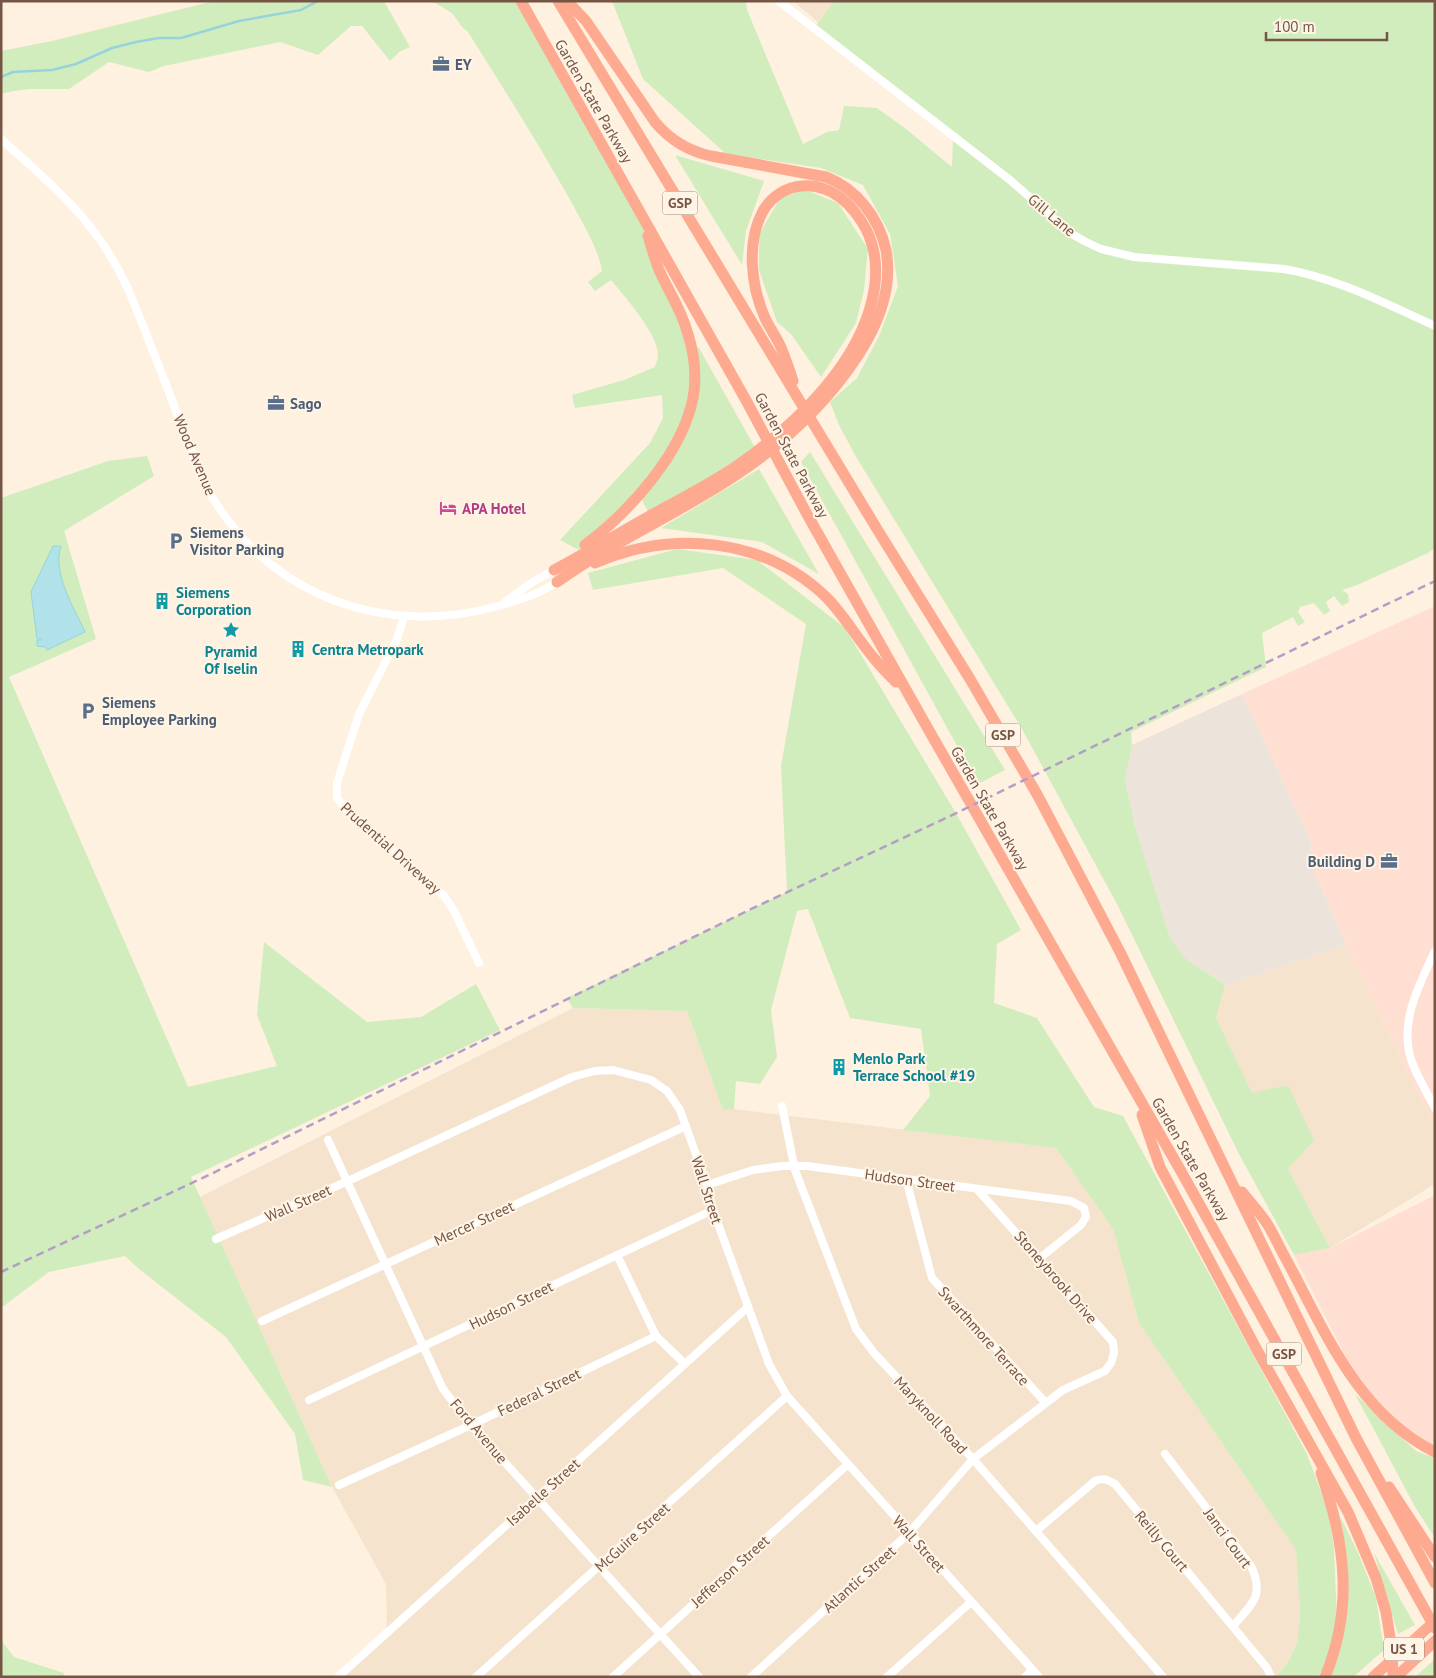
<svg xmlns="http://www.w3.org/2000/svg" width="1436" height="1678" font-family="'PT Sans',sans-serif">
<rect width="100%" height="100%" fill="#fef1df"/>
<!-- residential -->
<g fill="#f6e3cd">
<polygon points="793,1 835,1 818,22"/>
<polygon points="1346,945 1435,1127 1435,1184 1330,1248 1288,1169 1288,1085 1252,1094 1216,1018 1225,985"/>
<polygon points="573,1008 687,1011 723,1110 734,1109 1056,1148 1113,1229 1139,1323 1296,1550 1300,1614 1297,1643 1289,1659 1276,1677 338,1677 387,1633 386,1584 332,1487 200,1197"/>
</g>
<!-- commercial -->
<g fill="#ffdfd2">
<polygon points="1435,606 1435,1127 1346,945 1310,863 1312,844 1242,694"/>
<polygon points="1435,1195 1435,1446 1418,1438 1390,1416 1355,1375 1294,1255 1330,1248"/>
</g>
<!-- industrial -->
<polygon fill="#ece3db" points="1242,694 1312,844 1310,863 1346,945 1225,985 1186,959 1170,938 1135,826 1125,779 1132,745"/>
<!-- green -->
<g fill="#d1edbd">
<polygon points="214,1 384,1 410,47 399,52 390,61 362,26 351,26 318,55 280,42 164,66 149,72 109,62 69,89 30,89 14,91 1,94 1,51 52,41"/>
<path d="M432 1H521L640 212 692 347 699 348 757 451 650 515 639 495 604 531 579 550 560 540 650 443 663 418 662 395 575 408 572 395 624 380 655 367C656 363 658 359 658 355 658 334 625 297 611 280L595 291 588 282 602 271C599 250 583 224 573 205 540 146 504 89 468 32L462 27 452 13Z"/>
<polygon points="612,1 746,1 747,10 803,144 827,132 839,130 844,106 877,108 906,129 952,167 953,137 814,28 834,1 1435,1 1435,548 1428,553 1357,585 1342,590 1348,594 1349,602 1342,606 1334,596 1326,602 1330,611 1324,615 1314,603 1300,607 1298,612 1305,622 1298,626 1293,617 1262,633 1266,667 1131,732 1132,745 1125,779 1135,826 1170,938 1186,959 1225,985 1216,1018 1252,1093 1288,1085 1314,1140 1288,1169 1330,1248 1294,1255 1238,1152 1118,906 1022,729 855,455 839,425 830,402 857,378 879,336 898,286 890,234 863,185 821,168 726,154 643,79"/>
<polygon points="675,155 764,181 746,231 742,265"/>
<polygon points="806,190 838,203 868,249 864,290 856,323 821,377 791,334 777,322 759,270 759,234 781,197"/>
<polygon points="810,452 1005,770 978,784 801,462"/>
<polygon points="147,456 154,476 64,531 96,639 9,677 188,1087 277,1066 257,1015 264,942 367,1022 421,1017 476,984 500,1030 191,1177 332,1487 303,1480 295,1434 226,1337 139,1269 125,1256 49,1272 1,1308 1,498 108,461"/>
<polygon points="759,469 819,574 762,542 661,528"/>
<polygon points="677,549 757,560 845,628 957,815 1021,930 997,944 994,1003 1037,1018 1094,1107 1123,1116 1307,1454 1327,1508 1334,1547 1337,1622 1325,1665 1318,1677 1276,1677 1289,1660 1297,1643 1300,1614 1296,1550 1139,1323 1113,1229 1056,1148 903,1130 930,1096 921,1029 850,1018 808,909 797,911 771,1010 777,1057 760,1084 736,1081 734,1109 723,1110 687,1011 573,1008 567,998 787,892 781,766 806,624 723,568 593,590 588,573"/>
<polygon points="1355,1394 1416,1451 1435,1458 1435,1538 1415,1507"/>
<polygon points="1340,1516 1359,1555 1376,1598 1384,1650 1353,1677 1329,1677 1347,1610 1348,1564"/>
<polygon points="1374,1553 1415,1625 1398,1634"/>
<polygon points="1,1640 14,1657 64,1673 64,1677 1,1677"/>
<polygon points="1435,1659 1435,1677 1415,1677"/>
</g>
<!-- water -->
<path fill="#b2e2e9" stroke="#98d3dc" d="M53 546H61C52 574 74 607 85 632L47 650 45 647 37 646V640H41V639H37L31 592Z"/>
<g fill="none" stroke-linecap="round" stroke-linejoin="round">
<!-- stream -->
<polyline stroke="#98d3dc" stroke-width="2.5" points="1,77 13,72 52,70 76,64 112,48 136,42 159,38 181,38 239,21 301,10 318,1"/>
<!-- minor -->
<g stroke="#fff" stroke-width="8">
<path d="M779 1 1010 180 1072 234 1086 242 1101 249 1134 257 1284 269C1337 278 1386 304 1435 326"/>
<path d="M1 139C54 186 99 224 128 289 147 334 164 379 181 424 191 449 200 477 214 500 275 599 388 637 498 606 520 600 537 595 557 582"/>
<polyline points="505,602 531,583 554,570"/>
<polyline points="404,617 397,639 359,714 337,783 337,798 346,810 444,896 454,911 479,963"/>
<path d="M1435 951C1419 985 1398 1024 1412 1062 1418 1078 1427 1093 1435 1108"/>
<polyline points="782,1106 795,1170 856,1329 874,1353 973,1459 1163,1677"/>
<polyline points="328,1140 443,1389 471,1425 699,1677"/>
<polyline points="906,1179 932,1278 1045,1402"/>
<polyline points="707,1185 753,1170 782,1166 807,1166 1071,1201 1084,1208 1086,1217 1081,1225 1040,1258"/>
<polyline points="216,1239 348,1181 572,1077 595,1071 613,1070 651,1080 667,1091 680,1110 707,1185 713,1210 769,1364 787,1396 1039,1677"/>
<polyline points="617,1255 656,1336 685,1364"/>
<polyline points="262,1321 686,1126"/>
<polyline points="309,1400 713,1210"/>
<path d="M1165 1454 1251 1566C1265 1596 1252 1604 1233 1626"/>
<polyline points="339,1485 471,1425 656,1336"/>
<path d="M1036 1531 1095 1481C1103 1478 1107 1479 1115 1484L1267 1668 1271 1677"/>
<polyline points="338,1677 748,1307"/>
<polyline points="476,1677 787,1396"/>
<polyline points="613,1677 847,1465"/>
<polyline points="751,1677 909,1533 973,1459 1063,1390 1105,1371 1111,1363 1114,1353 1113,1342 977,1189"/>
<polyline points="887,1677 971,1602"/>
<polyline points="1025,1677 1032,1670"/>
</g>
<!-- highway -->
<g stroke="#feaa90" stroke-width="11">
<polyline points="521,1 747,402 808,516 927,727 1182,1173 1435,1628"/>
<polyline points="558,1 877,529 970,679 1038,796 1120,952 1356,1438 1435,1583"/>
<path d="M585 545C629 512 682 454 693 398 697 376 694 352 687 331 681 309 669 292 660 272 655 261 652 248 648 236"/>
<path d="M595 563C672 530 763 537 826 597 844 615 856 637 873 657 880 666 888 674 896 682"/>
<path d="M554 570C586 553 616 535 646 518 676 501 707 486 735 467 789 430 851 373 870 308 878 281 879 255 866 229 853 205 831 183 802 186 786 187 771 197 763 211 746 242 751 286 765 318 770 329 778 339 782 350 786 360 790 371 793 381"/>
<path d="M557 582C614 541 678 514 736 475 784 443 828 402 859 354 879 323 893 288 886 250 879 218 857 189 826 177L711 156C688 151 670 140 655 122L586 21 567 1"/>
<polyline points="1142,1115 1160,1167 1257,1350 1348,1512 1376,1578 1386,1612 1392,1650 1393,1677"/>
<path d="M1242 1192C1250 1202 1259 1212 1266 1222 1274 1234 1279 1247 1286 1259 1325 1331 1357 1413 1435 1452"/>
<path d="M1321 1473C1345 1542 1354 1607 1325 1677"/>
<polyline points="1389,1487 1435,1557"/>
<polyline points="1373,1677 1435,1621"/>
<polyline points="1396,1677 1435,1641"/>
</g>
<!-- rail -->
<polyline stroke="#b39ec8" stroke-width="2.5" stroke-dasharray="8 5" stroke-linecap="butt" points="1,1272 209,1175 749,910 946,818 1435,581"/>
</g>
<!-- icons -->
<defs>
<g id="office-bare" transform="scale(1.35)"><path d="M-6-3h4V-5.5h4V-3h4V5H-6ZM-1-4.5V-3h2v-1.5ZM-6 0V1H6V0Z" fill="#5c6f8a" stroke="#fff5e7" stroke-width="2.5" paint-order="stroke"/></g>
<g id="hotel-bare" transform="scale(1.35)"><path d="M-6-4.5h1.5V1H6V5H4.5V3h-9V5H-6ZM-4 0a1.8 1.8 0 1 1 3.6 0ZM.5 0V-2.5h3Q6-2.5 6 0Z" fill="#d1479c" stroke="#fff5e7" stroke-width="2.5" paint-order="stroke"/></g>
<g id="parking-bare" transform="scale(1.35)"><path d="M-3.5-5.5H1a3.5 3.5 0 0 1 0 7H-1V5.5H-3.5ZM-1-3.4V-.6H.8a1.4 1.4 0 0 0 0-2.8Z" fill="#5c6f8a" stroke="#fff5e7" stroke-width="2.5" paint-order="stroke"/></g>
<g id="building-bare" transform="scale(1.35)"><path d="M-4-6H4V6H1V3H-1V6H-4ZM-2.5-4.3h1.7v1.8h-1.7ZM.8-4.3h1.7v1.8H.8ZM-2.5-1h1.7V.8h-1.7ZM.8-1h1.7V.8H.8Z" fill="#0f9aa8" stroke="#fff5e7" stroke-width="2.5" paint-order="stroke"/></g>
<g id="sight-bare" transform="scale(1.35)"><path d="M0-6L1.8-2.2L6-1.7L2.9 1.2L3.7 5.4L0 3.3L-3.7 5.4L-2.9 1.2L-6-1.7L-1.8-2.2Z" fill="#0f9aa8" stroke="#fff5e7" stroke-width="2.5" paint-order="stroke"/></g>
</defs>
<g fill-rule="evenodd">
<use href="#office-bare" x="441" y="64"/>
<use href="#office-bare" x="276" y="403"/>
<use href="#hotel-bare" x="448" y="508"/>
<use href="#parking-bare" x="176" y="541"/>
<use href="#building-bare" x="162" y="601"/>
<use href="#sight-bare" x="231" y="630"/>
<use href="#building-bare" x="298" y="649"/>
<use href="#parking-bare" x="88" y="711"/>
<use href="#office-bare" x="1389" y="861"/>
<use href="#building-bare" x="839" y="1067"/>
</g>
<g text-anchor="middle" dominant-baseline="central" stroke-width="4" stroke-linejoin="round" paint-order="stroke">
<!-- shield labels -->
<g fill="#fff5e7" stroke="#a08576" stroke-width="1">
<rect x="662.5" y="191.5" width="35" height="23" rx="4"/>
<rect x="985.5" y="723.5" width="35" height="23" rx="4"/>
<rect x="1266.5" y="1342.5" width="35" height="23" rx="4"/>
<rect x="1384" y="1637.5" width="40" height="23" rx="4"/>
</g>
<g font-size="14" font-weight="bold" fill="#775545">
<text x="680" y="203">GSP</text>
<text x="1003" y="735">GSP</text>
<text x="1284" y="1354">GSP</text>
<text x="1404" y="1649">US 1</text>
</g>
<!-- service labels -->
<g font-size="15" font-weight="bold" fill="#4e5e75" stroke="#fff5e7" text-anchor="start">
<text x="455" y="64">EY</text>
<text x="290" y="403">Sago</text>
<text x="190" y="532">Siemens<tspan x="190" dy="17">Visitor Parking</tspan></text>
<text x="102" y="702">Siemens<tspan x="102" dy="17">Employee Parking</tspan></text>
<text x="1375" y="861" text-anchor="end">Building D</text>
</g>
<!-- street labels -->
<g font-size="15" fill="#775545" stroke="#fff5e7">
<text transform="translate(594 101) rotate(60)">Garden State Parkway</text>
<text transform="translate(1052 215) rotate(40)">Gill Lane</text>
<text transform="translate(195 455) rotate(67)">Wood Avenue</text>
<text transform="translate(792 455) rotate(62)">Garden State Parkway</text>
<text transform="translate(990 808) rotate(60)">Garden State Parkway</text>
<text transform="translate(391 848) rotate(42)">Prudential Driveway</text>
<text transform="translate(1191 1159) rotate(60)">Garden State Parkway</text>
<text transform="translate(910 1180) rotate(8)">Hudson Street</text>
<text transform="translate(707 1190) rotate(72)">Wall Street</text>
<text transform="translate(298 1203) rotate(-24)">Wall Street</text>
<text transform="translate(474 1223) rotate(-25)">Mercer Street</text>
<text transform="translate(1056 1277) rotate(49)">Stoneybrook Drive</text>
<text transform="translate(511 1305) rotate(-26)">Hudson Street</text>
<text transform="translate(984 1336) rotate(48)">Swarthmore Terrace</text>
<text transform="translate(539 1392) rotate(-26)">Federal Street</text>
<text transform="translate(931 1415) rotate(47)">Maryknoll Road</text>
<text transform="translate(479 1431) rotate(50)">Ford Avenue</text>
<text transform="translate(543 1492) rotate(-42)">Isabelle Street</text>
<text transform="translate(632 1537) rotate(-42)">McGuire Street</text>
<text transform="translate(1228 1538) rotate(54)">Janci Court</text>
<text transform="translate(1162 1541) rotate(50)">Reilly Court</text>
<text transform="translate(919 1544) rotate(48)">Wall Street</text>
<text transform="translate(730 1571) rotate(-42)">Jefferson Street</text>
<text transform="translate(859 1579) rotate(-42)">Atlantic Street</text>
</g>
<!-- hotel labels -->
<g font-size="15" font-weight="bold" fill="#b23c85" stroke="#fff5e7" text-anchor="start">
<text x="462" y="508">APA Hotel</text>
</g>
<!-- culture labels -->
<g font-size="15" font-weight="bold" fill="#0d838f" stroke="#fff5e7" text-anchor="start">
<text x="176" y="592">Siemens<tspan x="176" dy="17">Corporation</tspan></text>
<text x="312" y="649">Centra Metropark</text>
<text x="231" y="651" text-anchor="middle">Pyramid<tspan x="231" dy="17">Of Iselin</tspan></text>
<text x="853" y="1058">Menlo Park<tspan x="853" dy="17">Terrace School #19</tspan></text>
</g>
</g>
<!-- border -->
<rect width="1436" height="1678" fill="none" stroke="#775545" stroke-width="5"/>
<!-- scale -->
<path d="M1266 32v8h121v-8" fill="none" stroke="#775545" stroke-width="2.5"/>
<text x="1274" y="32" font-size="15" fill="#775545" stroke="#fff5e7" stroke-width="4" paint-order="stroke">100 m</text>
</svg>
